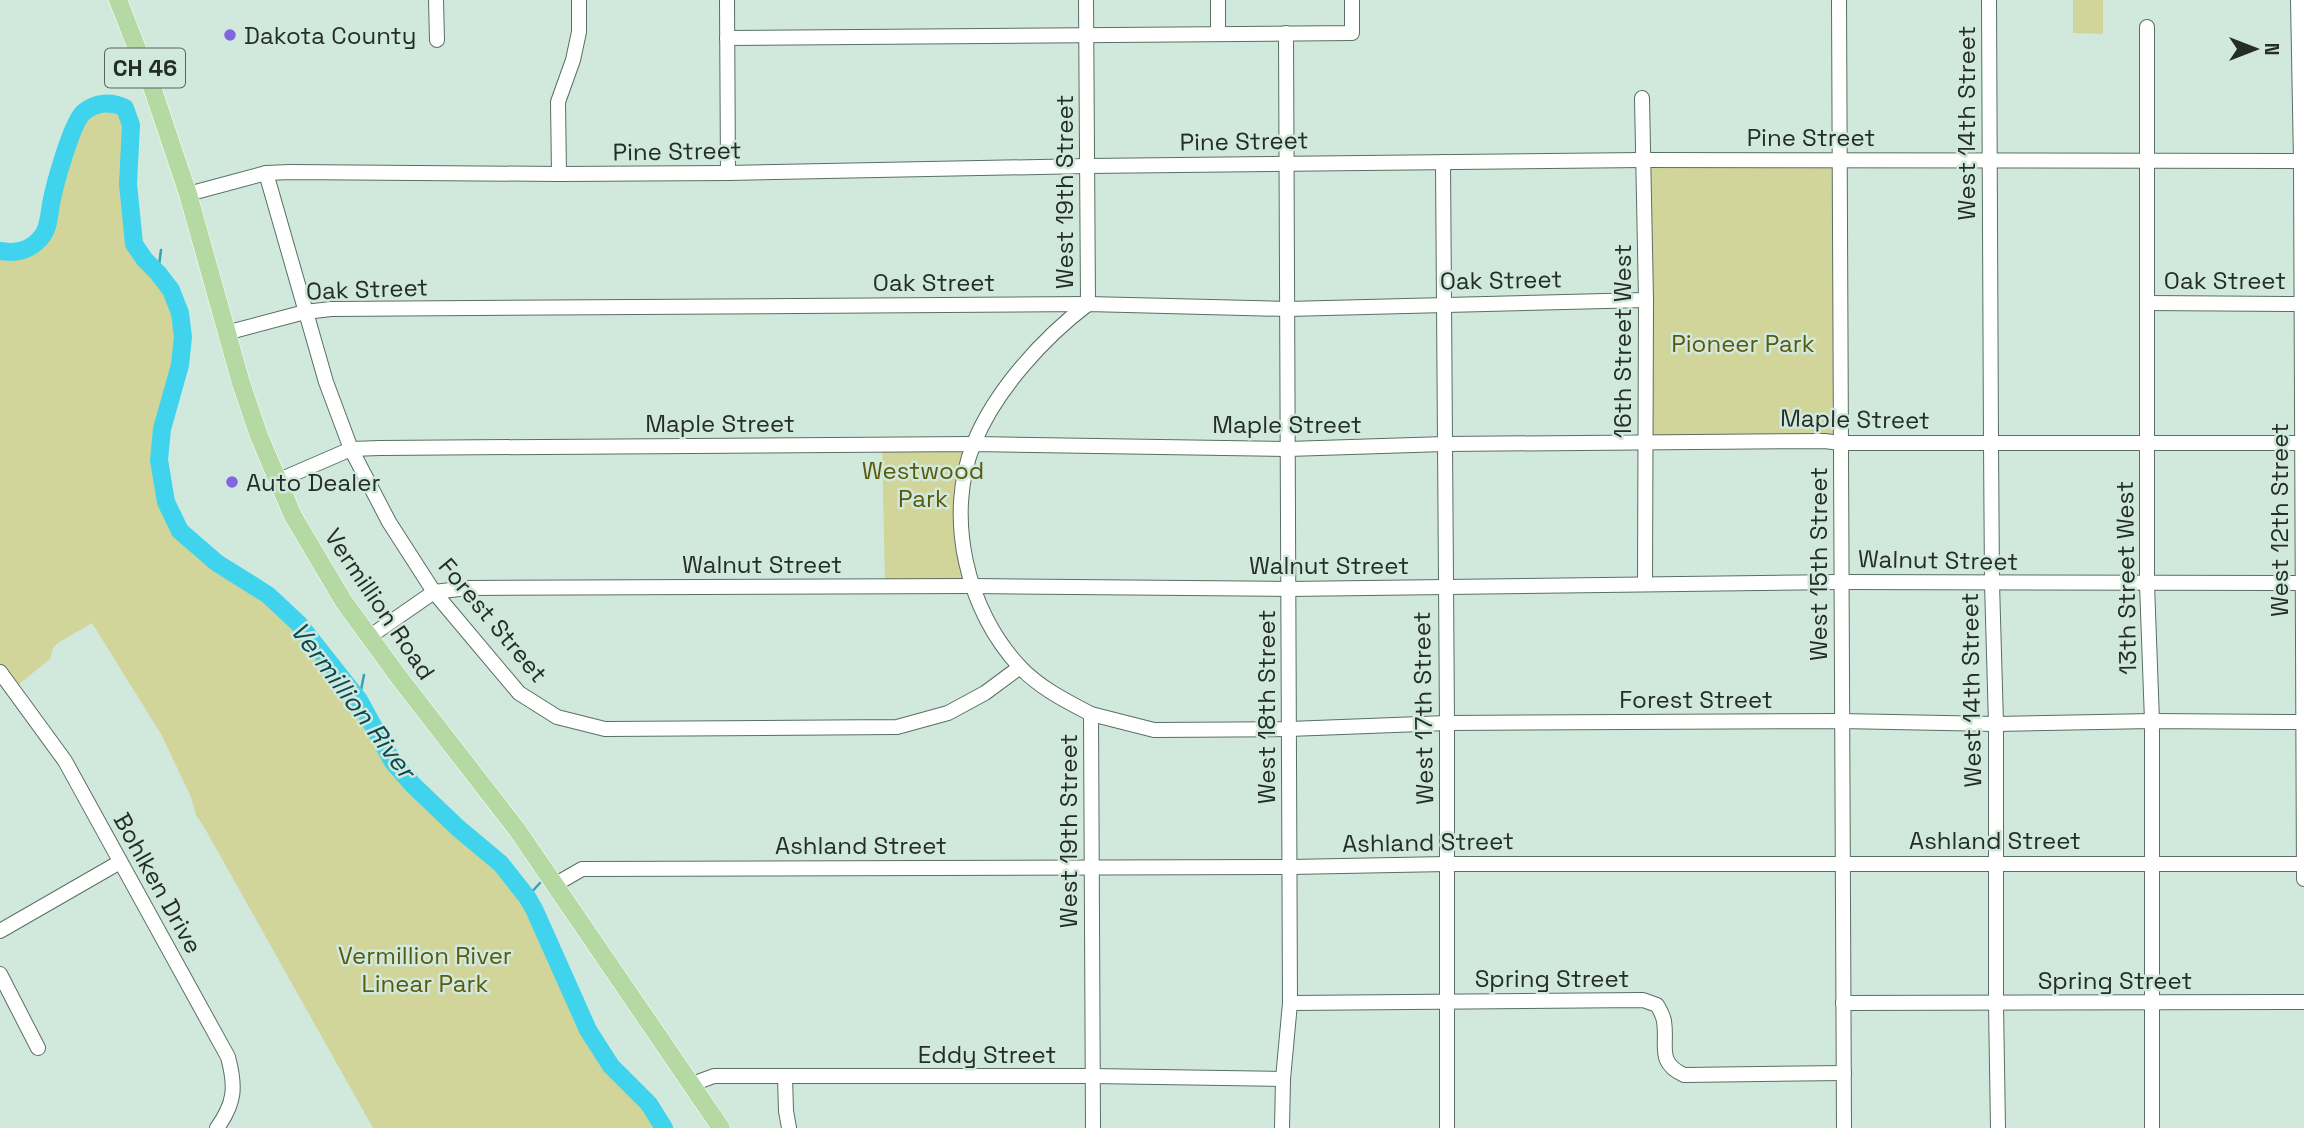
<svg xmlns="http://www.w3.org/2000/svg" width="2304" height="1128" font-family="'Space Grotesk',sans-serif">
<rect width="100%" height="100%" fill="#d1e9dc"/>
<!-- green -->
<g fill="#d2d599">
<polygon points="2073,0 2103,0 2103,34 2073,33"/>
<path d="M106 103H116L125 108 131 125 128 184 134 244 145 260 158 273 171 290 180 313 183 337 180 365 162 429 159 460 166 502 180 531 217 563 268 595 299 624 359 700 393 762 413 785 458 828 501 864 527 897 534 909 588 1030 611 1065 649 1104 664 1128H373L204 827 196 815 191 797 161 734 92 623 58 643 53 648 50 659 13 689 0 672V251C20 254 42 247 48 225 50 216 50 207 52 198 57 179 70 128 81 115 87 108 97 105 106 103Z"/>
<polygon points="1643,160 1839,160 1840,443 1645,441"/>
<polygon points="882,444 974,444 962,494 972,586 885,586"/>
</g>
<g fill="none" stroke-linecap="round" stroke-linejoin="round">
<!-- stream -->
<g stroke="#38a1b3" stroke-width="2.5">
<polyline points="158,273 161,250"/>
<polyline points="359,700 364,675"/>
<polyline points="527,897 540,883"/>
</g>
<!-- river -->
<path stroke="#40d3ee" stroke-width="18" d="M0 251C18 254 32 250 43 235 49 226 49 215 51 204 54 187 72 121 84 112 96 102 112 101 125 108L131 125 128 184 134 244 145 260 158 273 171 290 180 313 183 337 180 365 162 429 159 460 166 502 180 531 217 563 268 595 299 624 359 700 393 762 413 785 458 828 501 864 527 897 534 909 588 1030 611 1066 649 1104 664 1128"/>
<!-- minor casing -->
<g stroke="#5a6f63" stroke-width="16">
<g id="minor">
<polyline points="436,0 437,40"/>
<polyline points="727,0 728,173"/>
<path d="M1086 0 1088 304C1043 338 995 391 974 443 944 516 967 611 1020 667 1040 688 1066 701 1091 714L1093 1128"/>
<polyline points="1218,0 1218,34"/>
<polyline points="1839,0 1844,1128"/>
<polyline points="1989,0 1991,443 1992,583 1996,724 1996,1004 1998,1128"/>
<polyline points="2298,0 2301,161 2304,879"/>
<polyline points="2147,27 2147,584 2152,721 2152,1128"/>
<polyline points="727,38 1352,33 1352,0"/>
<polyline points="1642,98 1646,300 1645,583"/>
<polyline points="1443,162 1447,723 1447,1128"/>
<polyline points="266,173 326,382 351,449 389,522 434,592 519,693 557,717 605,729 897,727 948,713 985,693 1020,667"/>
<polyline points="559,174 558,102 573,60 579,32 579,0"/>
<polyline points="188,194 266,173 290,172 559,174 728,173 1087,166 1643,160 2304,161"/>
<polyline points="2147,303 2304,304"/>
<polyline points="226,333 305,312 331,309 1088,304 1287,309 1646,300"/>
<polyline points="277,481 351,449 380,448 974,444 1288,449 1445,444 1825,441 1840,443 2304,443"/>
<polyline points="369,637 434,592 468,588 972,586 1288,589 1841,582 2304,583"/>
<path d="M0 672 65 761 228 1057C236 1087 235 1103 217 1128"/>
<polyline points="1091,714 1154,730 1289,729 1447,723 1841,721 1996,724 2152,721 2304,722"/>
<polyline points="556,884 582,869 1290,867 1447,864 2304,864"/>
<polyline points="0,931 120,862"/>
<polyline points="0,974 38,1048"/>
<path d="M1290 1003 1643 1000 1657 1005C1660 1010 1663 1015 1664 1021 1668 1046 1656 1062 1684 1075L1844 1073"/>
<polyline points="1843,1003 2304,1002"/>
<polyline points="785,1077 786,1111 789,1128"/>
<polyline points="692,1084 714,1076 1092,1076 1283,1079"/>
<polyline points="1282,1128 1283,1079 1290,1003 1286,33"/>
</g>
</g>
<!-- major casing -->
<g stroke="#fff" stroke-width="19">
<polyline id="major" points="118,0 152,87 188,194 241,383 259,436 293,516 344,602 398,676 518,831 721,1128"/>
</g>
<!-- minor -->
<use href="#minor" stroke="#fff" stroke-width="14"/>
<!-- major -->
<use href="#major" stroke="#b5d9a3" stroke-width="18"/>
</g>
<!-- markers -->
<g fill="#8265e1" stroke="#d1e9dc" stroke-width="2.5">
<circle cx="230" cy="35" r="7"/>
<circle cx="232" cy="482" r="7"/>
</g>
<g text-anchor="middle" dominant-baseline="central" stroke-width="5" stroke-linejoin="round" paint-order="stroke">
<!-- shield labels -->
<rect fill="#d1e9dc" stroke="#58655e" stroke-width="2" x="105" y="48.5" width="80" height="39" rx="5"/>
<g font-size="23" font-weight="bold" fill="#242d28">
<text x="145" y="68">CH 46</text>
</g>
<!-- poi labels -->
<g font-size="24" fill="#242d28" stroke="#d1e9dc" text-anchor="start">
<text x="244" y="35">Dakota County</text>
<text x="246" y="482">Auto Dealer</text>
</g>
<!-- street labels -->
<g font-size="24" fill="#242d28" stroke="#d1e9dc">
<text transform="translate(1966 123) rotate(-90)">West 14th Street</text>
<text x="1811" y="137">Pine Street</text>
<text transform="translate(1244 141) rotate(-1)">Pine Street</text>
<text transform="translate(677 151) rotate(-1)">Pine Street</text>
<text transform="translate(1064 192) rotate(-90)">West 19th Street</text>
<text transform="translate(1501 280) rotate(-1)">Oak Street</text>
<text x="2225" y="280">Oak Street</text>
<text x="934" y="282">Oak Street</text>
<text transform="translate(367 289) rotate(-2)">Oak Street</text>
<text transform="translate(1622 341) rotate(-90)">16th Street West</text>
<text transform="translate(1855 419) rotate(1)">Maple Street</text>
<text x="720" y="423">Maple Street</text>
<text x="1287" y="424">Maple Street</text>
<text transform="translate(2279 520) rotate(-90)">West 12th Street</text>
<text transform="translate(1938 560) rotate(1)">Walnut Street</text>
<text x="762" y="564">Walnut Street</text>
<text transform="translate(1818 564) rotate(-90)">West 15th Street</text>
<text x="1329" y="565">Walnut Street</text>
<text transform="translate(2126 578) rotate(-91)">13th Street West</text>
<text transform="translate(380 604) rotate(56)">Vermillion Road</text>
<text transform="translate(493 620) rotate(50)">Forest Street</text>
<text transform="translate(1971 690) rotate(-91)">West 14th Street</text>
<text x="1696" y="699">Forest Street</text>
<text transform="translate(1266 707) rotate(-90)">West 18th Street</text>
<text transform="translate(1423 708) rotate(-91)">West 17th Street</text>
<text transform="translate(1068 831) rotate(-90)">West 19th Street</text>
<text x="1995" y="840">Ashland Street</text>
<text transform="translate(1428 842) rotate(-1)">Ashland Street</text>
<text x="861" y="845">Ashland Street</text>
<text transform="translate(158 883) rotate(61)">Bohlken Drive</text>
<text x="1552" y="978">Spring Street</text>
<text x="2115" y="980">Spring Street</text>
<text x="987" y="1054">Eddy Street</text>
</g>
<!-- park labels -->
<g font-size="24" fill="#595a0d" stroke="#d1e9dc">
<text x="1743" y="343">Pioneer Park</text>
<text x="923" y="470">Westwood<tspan x="923" dy="28">Park</tspan></text>
<text x="425" y="955">Vermillion River<tspan x="425" dy="28">Linear Park</tspan></text>
</g>
<!-- water labels -->
<g font-size="26" font-style="italic" fill="#084954" stroke="#d1e9dc">
<text transform="translate(353 700) rotate(53)">Vermillion River</text>
</g>
</g>
<!-- north arrow -->
<g transform="translate(2255 49) rotate(90)" stroke="#d1e9dc" stroke-width="5" paint-order="stroke">
<path d="M0-5L12 26L0 18L-12 26Z" fill="#242d28"/>
<text y="-10" font-size="19" font-weight="bold" text-anchor="middle" fill="#242d28">N</text>
</g>
</svg>
